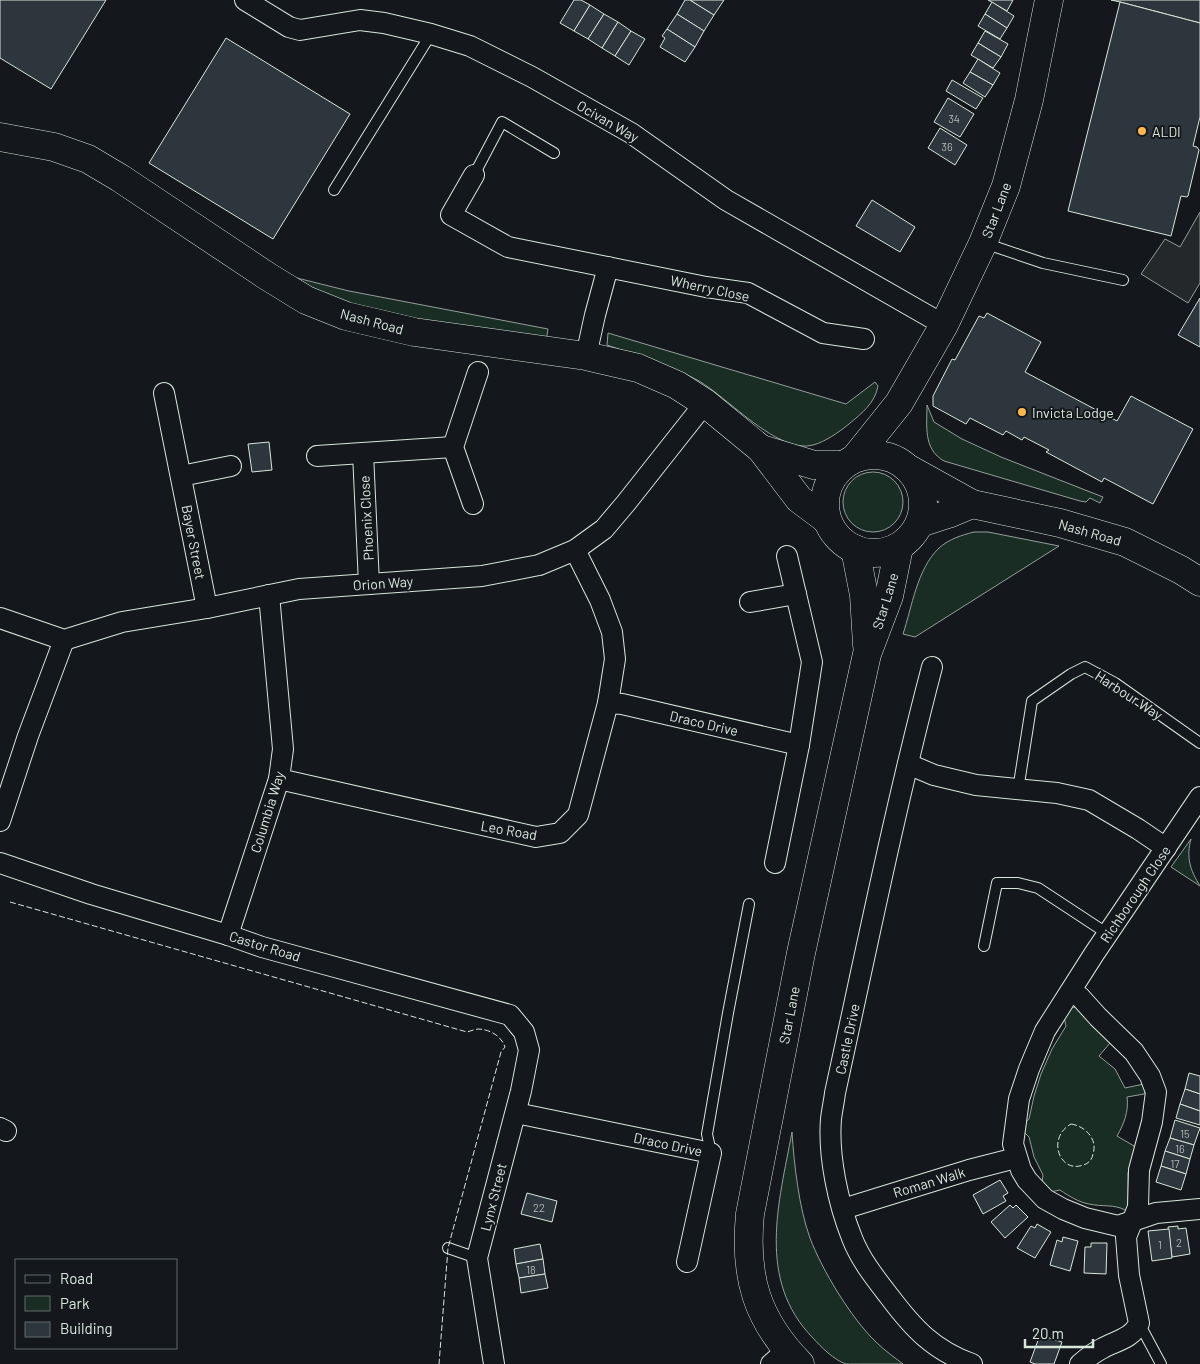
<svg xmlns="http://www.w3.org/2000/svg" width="1200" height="1364" font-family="Barlow,sans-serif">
<rect width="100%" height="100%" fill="#14181c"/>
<!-- green -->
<g fill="#1a2d24" stroke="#939e99">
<polygon points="297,278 349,291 548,329 546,341 511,339 341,305"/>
<path d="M608 333 846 404 875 382 878 386C875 403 862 413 849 424 839 432 825 442 813 445 779 455 727 397 699 381 670 365 638 356 607 345Z"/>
<path d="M927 405 934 422 962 439 1001 457 1103 497 1100 503 1090 498 1086 502 1080 501 944 461C923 449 927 426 927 405Z"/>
<circle cx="873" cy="502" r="30"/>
<path d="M974 532H988L1059 546 915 637 903 634C912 607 917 569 939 548 949 539 962 535 974 532Z"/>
<path d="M1191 839C1186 857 1190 870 1200 886L1171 867Z"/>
<path d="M1073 1007 1077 1008 1110 1039V1043L1099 1056 1115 1069 1125 1088 1144 1084 1146 1091 1144 1094 1127 1097C1129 1111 1124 1124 1117 1136L1134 1146 1135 1149 1128 1173V1210H1125C1114 1204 1102 1207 1089 1204 1078 1202 1069 1196 1060 1190L1050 1192 1042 1183 1043 1175 1034 1157 1029 1137 1022 1130V1125L1029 1119 1034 1096 1041 1074 1052 1049 1066 1026 1064 1017 1069 1009Z"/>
<path d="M792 1132C794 1164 799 1208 810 1238 822 1270 851 1318 876 1342 884 1350 894 1357 903 1364 889 1364 875 1364 861 1364 856 1364 850 1364 846 1364 834 1360 821 1347 813 1338 756 1280 779 1202 792 1132Z"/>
</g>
<!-- parking -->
<polygon fill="#24282b" stroke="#939e99" points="1200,212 1200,283 1188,303 1141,274 1165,239 1180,247"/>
<!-- building -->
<g fill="#2c363c" stroke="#d8e6dc">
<polygon points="0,0 106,0 51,89 0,58"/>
<polygon points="574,0 581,0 590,5 574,31 560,23"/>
<polygon points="685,0 690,0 714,15 704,31 677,14"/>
<polygon points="690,0 724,0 714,15"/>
<polygon points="988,0 1013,0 1007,11"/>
<polygon points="1111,0 1200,0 1200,23 1120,2"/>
<polygon points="992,2 1014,16 1007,28 985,14"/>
<polygon points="1120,2 1200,23 1200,117 1193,146 1197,147 1199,150 1188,196 1187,197 1181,196 1171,236 1068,211"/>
<polygon points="590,5 604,14 588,39 574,31"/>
<polygon points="604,14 618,22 602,48 588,39"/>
<polygon points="677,14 704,31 695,47 667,29"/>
<polygon points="985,14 1007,28 1000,39 978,26"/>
<polygon points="618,22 631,31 615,56 602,48"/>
<polygon points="667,29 695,47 685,62 660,47 665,38 662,36"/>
<polygon points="631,31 645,39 629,65 615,56"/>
<polygon points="985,31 1008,44 1001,57 978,43"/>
<polygon points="226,38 350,114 273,239 149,163"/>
<polygon points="978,43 1001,57 993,68 971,55"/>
<polygon points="978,59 1000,73 993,85 970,72"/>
<polygon points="970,72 993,85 985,97 963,83"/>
<polygon points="952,80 983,98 976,109 946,91"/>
<polygon points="948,98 974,114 960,137 934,122"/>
<polygon points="940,128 967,145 955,165 928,148"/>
<polygon points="872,200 915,227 900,252 856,226"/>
<polygon points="1200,298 1200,347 1178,335"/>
<polygon points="987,313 1041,342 1025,372 1117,421 1131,396 1193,429 1153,504 1104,478 1102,482 1046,452 1049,450 1024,437 1022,440 1006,431 1003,435 970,418 966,424 933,406 933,396 952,359 955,360 979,316 984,318"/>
<polygon points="269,442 272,470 252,472 248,444"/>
<polygon points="1189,1073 1200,1076 1200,1094 1185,1089"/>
<polygon points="1185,1089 1200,1094 1200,1111 1180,1104"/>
<polygon points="1180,1104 1200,1111 1200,1125 1176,1118"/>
<polygon points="1175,1120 1200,1128 1194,1145 1170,1138"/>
<polygon points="1170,1138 1194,1145 1190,1159 1165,1151"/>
<polygon points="1165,1151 1190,1159 1186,1174 1161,1166"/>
<polygon points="1161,1166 1186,1174 1181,1190 1156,1182"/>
<polygon points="1000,1180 1008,1193 1003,1196 1006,1201 983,1214 973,1195"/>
<polygon points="527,1193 557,1201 552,1222 521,1214"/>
<polygon points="1010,1205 1013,1208 1016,1205 1028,1217 1005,1238 991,1222"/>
<polygon points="1037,1224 1051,1232 1035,1258 1017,1248 1031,1226 1035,1228"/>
<polygon points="1178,1226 1178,1229 1186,1228 1190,1254 1172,1257 1168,1227"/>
<polygon points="1169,1229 1172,1258 1152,1261 1148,1231"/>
<polygon points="1063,1237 1078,1241 1070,1271 1050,1265 1057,1240 1062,1242"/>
<polygon points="1091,1243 1107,1243 1106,1274 1084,1273 1085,1247 1091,1247"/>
<polygon points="540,1244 543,1259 516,1264 514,1249"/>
<polygon points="543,1259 545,1274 519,1278 516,1264"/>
<polygon points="545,1274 548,1288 521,1293 519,1278"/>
<polygon points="1040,1335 1062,1342 1054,1364 1035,1364 1030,1362"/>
</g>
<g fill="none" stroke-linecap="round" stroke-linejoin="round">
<!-- lane casing -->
<g stroke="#d8e6dc" stroke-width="12">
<g id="lane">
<polyline points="474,175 502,122 554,153"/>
<polyline points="334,190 431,34"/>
<polyline points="984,243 1043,263 1123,280"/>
<polyline points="1018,790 1032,701 1071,674 1085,667 1115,683 1200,743"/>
<polyline points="984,946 997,883 1018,883 1038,888 1108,934"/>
<polyline points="711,1153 707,1134 728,1013 749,904"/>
<polyline points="448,1248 477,1258"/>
<polyline points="1139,1323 1161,1364"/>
</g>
</g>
<!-- street casing -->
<g stroke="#d8e6dc" stroke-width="22">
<g id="street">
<polyline points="245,0 289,27 300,30 360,20 384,23 431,34 470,46 532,77 631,133 726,200 944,325"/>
<polyline points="474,175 451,215 508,247 706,287 748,293 823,333 864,339"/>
<polyline points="586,356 595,315 608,267"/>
<polyline points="164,393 207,608"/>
<polyline points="363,453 369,584"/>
<polyline points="317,456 453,447"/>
<polyline points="181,476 231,466"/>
<polyline points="473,504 453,447 478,372"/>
<polyline points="750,602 796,594"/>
<polyline points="0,618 64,640 122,622 207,608 299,589 482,576 539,565 575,550 604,529 626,503 705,403"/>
<path d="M932 667C895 808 866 951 835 1093 834 1102 832 1110 831 1119 828 1156 838 1203 852 1238 860 1259 875 1278 889 1296 913 1328 933 1350 972 1364"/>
<polyline points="608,703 622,704 799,745"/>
<polyline points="908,764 934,775 976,785 1057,793 1089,800 1138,829 1166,848"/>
<polyline points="279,779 536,837 560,833 578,815 608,703 615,659 612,632 600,600 575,550"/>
<polyline points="1200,797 1094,954 1045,1031 1029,1069 1019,1099 1013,1144 1021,1170 1027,1180 1045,1199 1063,1209 1085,1218 1118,1226 1156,1213 1200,1209"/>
<polyline points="0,821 28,736 64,640"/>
<polyline points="0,863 91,894 228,935 262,947 510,1015 524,1032 529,1050 521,1091 477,1258 494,1364"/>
<polyline points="775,863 799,745 812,662 787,556"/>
<polyline points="228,935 279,779 283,749 269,595"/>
<path d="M1072 991 1080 997 1098 1017 1134 1052 1150 1076 1156 1092 1152 1122 1139 1170 1138 1207 1126 1237 1129 1275 1139 1323C1133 1338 1116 1341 1103 1348 1095 1352 1087 1358 1080 1364"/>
<polyline points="516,1113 711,1153 687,1262"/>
<polyline points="0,1128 6,1131"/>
<polyline points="843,1209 969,1170 1016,1158"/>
<polyline points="771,1364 787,1350"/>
</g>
</g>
<!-- secondary casing -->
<g stroke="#d8e6dc" stroke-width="29">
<g id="secondary">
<polyline points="0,137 54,147 88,159 120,178 267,276 306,300 346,316 414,332 586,356 638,368 677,385 705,403 761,449 799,499 827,520"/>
<polyline points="761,449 814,465 844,465"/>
<circle cx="874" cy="504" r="49"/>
<polyline points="855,458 899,403 944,325 983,243 1006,186 1029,100 1049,0"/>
<polyline points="909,469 972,504 1060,523 1125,542 1181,570 1200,582"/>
<polyline points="920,523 948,514 972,504"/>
<polyline points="855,549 864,595 867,645"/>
<path d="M800 1364C756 1319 744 1276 750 1214L801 953 867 654 889 596 899 547"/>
</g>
</g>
<!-- lane -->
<use href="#lane" stroke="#14181c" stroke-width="10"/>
<!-- street -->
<use href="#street" stroke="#14181c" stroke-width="20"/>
<!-- secondary -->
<use href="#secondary" stroke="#14181c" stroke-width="28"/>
<!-- fence -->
<g stroke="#d8e6dc" stroke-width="1" stroke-dasharray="6 2.5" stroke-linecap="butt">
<path d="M10 902 467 1032C471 1031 475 1029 479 1029 491 1030 501 1036 505 1047L501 1052 448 1248 439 1364"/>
<path d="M1071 1124C1085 1126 1098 1139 1093 1154 1092 1160 1088 1164 1083 1165 1060 1174 1046 1138 1071 1124Z"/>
</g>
</g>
<!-- markers -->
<g fill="#ffb74d" stroke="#14181c" stroke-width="2">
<circle cx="1142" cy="131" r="5"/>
<circle cx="1022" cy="412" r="5"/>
</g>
<g text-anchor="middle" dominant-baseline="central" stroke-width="4" stroke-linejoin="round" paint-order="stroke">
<!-- number labels -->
<g font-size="11" fill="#adbab4">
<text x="954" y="118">34</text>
<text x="947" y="146">36</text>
<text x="1185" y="1133">15</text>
<text x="1180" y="1148">16</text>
<text x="1175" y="1163">17</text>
<text x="539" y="1207">22</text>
<text x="1179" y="1242">2</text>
<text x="1160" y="1244">1</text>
<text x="531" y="1269">18</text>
</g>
<!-- street labels -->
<g font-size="14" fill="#d8e6dc" stroke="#14181c">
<text transform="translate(608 121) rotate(30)">Ocivan Way</text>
<text transform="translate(996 210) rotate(-69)">Star Lane</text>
<text transform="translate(710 288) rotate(12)">Wherry Close</text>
<text transform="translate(372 321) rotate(15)">Nash Road</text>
<text transform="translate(366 518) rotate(-93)">Phoenix Close</text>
<text transform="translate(1090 532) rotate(16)">Nash Road</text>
<text transform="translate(194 542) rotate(79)">Bayer Street</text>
<text transform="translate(383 583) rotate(-4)">Orion Way</text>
<text transform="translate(885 601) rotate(-73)">Star Lane</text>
<text transform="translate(1129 695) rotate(33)">Harbour Way</text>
<text transform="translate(704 723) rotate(13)">Draco Drive</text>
<text transform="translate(267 812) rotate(-73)">Columbia Way</text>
<text transform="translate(509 830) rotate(10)">Leo Road</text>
<text transform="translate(1135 894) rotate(-56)">Richborough Close</text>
<text transform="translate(265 946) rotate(17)">Castor Road</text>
<text transform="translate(789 1015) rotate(-79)">Star Lane</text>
<text transform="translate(847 1039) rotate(-78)">Castle Drive</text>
<text transform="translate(668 1144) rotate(12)">Draco Drive</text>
<text transform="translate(929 1182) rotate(-17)">Roman Walk</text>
<text transform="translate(493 1197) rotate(-76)">Lynx Street</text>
</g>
<!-- poi labels -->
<g font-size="14" fill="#d8e6dc" stroke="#14181c" text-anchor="start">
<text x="1152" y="131">ALDI</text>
<text x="1032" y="412">Invicta Lodge</text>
</g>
</g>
<!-- legend -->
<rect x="15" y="1259" width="162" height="90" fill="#14181c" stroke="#626a69"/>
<rect x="25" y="1275" width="25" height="8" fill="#14181c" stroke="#626a69"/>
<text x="60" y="1284" font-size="15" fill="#d8e6dc">Road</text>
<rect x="25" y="1296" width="25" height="15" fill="#1a2d24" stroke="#626a69"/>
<text x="60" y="1309" font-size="15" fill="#d8e6dc">Park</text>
<rect x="25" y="1322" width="25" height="15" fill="#2c363c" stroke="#626a69"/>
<text x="60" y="1334" font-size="15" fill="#d8e6dc">Building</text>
<!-- scale -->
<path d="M1025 1339v8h68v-8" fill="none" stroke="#d8e6dc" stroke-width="2.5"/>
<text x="1032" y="1339" font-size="15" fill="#d8e6dc" stroke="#14181c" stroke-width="4" paint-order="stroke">20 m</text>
</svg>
